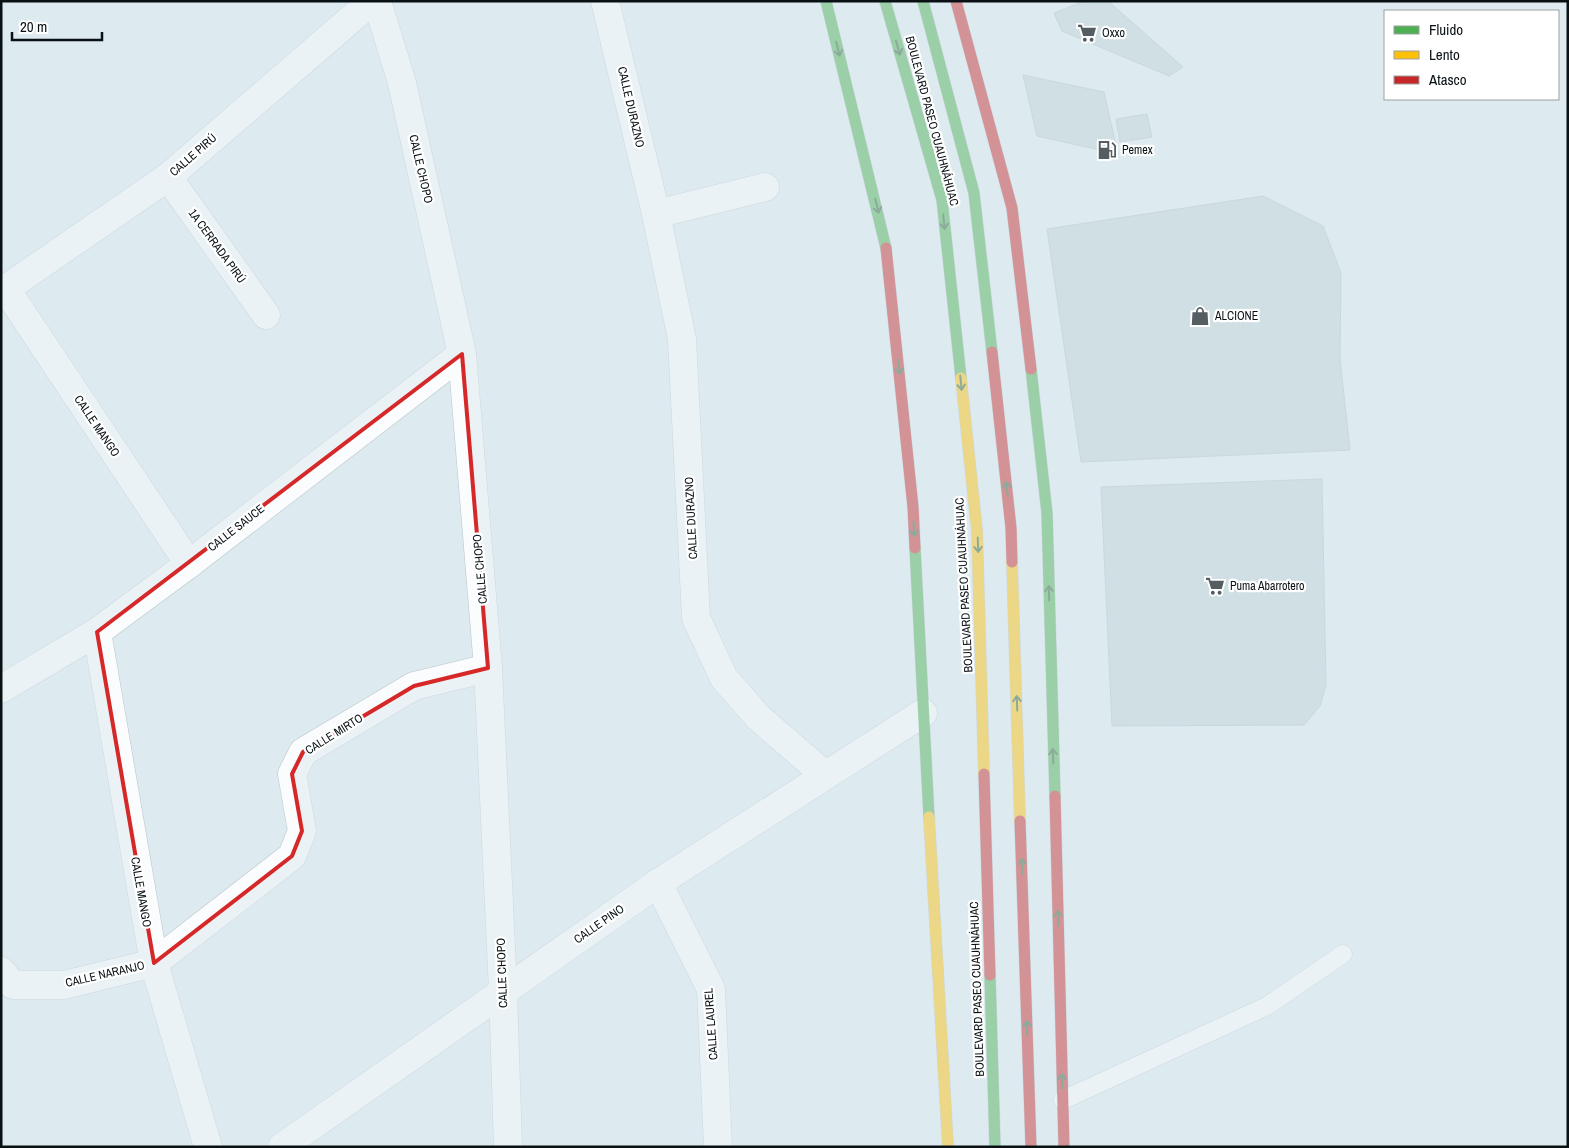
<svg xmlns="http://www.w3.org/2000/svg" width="1569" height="1148" font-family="'Archivo Narrow',sans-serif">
<rect width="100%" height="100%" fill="#ddeaf0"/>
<!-- building -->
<g fill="#c1d3d5" stroke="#b6c1c3">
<polygon points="1108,1 1183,67 1169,76 1062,31 1054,13 1082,2"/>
<polygon points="1023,75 1104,92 1118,154 1037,136"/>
<polygon points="1147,114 1152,137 1120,142 1116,119"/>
<polygon points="1263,196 1323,226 1341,273 1340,359 1350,450 1081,462 1047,229"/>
<polygon points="1322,479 1326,685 1320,706 1304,725 1112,726 1101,487"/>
</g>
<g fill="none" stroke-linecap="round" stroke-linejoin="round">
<!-- lane casing -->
<g stroke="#bac4c9" stroke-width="19">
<polyline id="lane" points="1063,1100 1267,1006 1343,954"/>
</g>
<!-- street casing -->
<g stroke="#bac4c9" stroke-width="29">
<g id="street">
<polyline points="377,1 402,83 462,354 488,668 503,991 508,1147"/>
<polyline points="605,1 656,214 682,339 696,618 724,678 758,717 825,775"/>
<polyline points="168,177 266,315"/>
<polyline points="656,214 765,187"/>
<polyline points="6,289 189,564"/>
<polyline points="1,292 168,177 372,1"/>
<polyline points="97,632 154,963 208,1147"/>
<polyline points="1,689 97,632 189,564 462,354"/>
<polyline points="658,883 711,989 718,1147"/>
<polyline points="1,971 13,985 64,985 154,963 292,856 302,831 292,774 303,752 414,686 488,668"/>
<polyline points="282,1147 658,883 923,713"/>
</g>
</g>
<!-- fast casing -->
<g stroke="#bac4c9" stroke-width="12">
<g id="fast">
<polyline points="826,1 886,248"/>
<polyline points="885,1 942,200 961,378"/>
<polyline points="923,1 974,193 992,352"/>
<polyline points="1031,369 1047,513 1055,796"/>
<polyline points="915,548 929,817"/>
<polyline points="990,975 995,1147"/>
</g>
</g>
<!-- slow casing -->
<g stroke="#bac4c9" stroke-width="12">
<g id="slow">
<polyline points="961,378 977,531 984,774"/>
<polyline points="1012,562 1020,821"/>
<polyline points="929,817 948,1147"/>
</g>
</g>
<!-- jam casing -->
<g stroke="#bac4c9" stroke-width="12">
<g id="jam">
<polyline points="956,1 1012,208 1031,369"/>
<polyline points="886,248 913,507 915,548"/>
<polyline points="992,352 1011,528 1012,562"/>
<polyline points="984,774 990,975"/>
<polyline points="1055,796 1064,1147"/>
<polyline points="1020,821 1031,1147"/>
</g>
</g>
<!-- lane -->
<use href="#lane" stroke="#fafcfd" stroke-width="18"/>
<!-- street -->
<use href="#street" stroke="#fafcfd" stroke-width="28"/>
<!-- fast -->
<use href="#fast" stroke="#4caf50" stroke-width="11"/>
<!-- slow -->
<use href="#slow" stroke="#ffc107" stroke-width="11"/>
<!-- jam -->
<use href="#jam" stroke="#c62828" stroke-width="11"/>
</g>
<!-- one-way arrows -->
<defs><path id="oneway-shaft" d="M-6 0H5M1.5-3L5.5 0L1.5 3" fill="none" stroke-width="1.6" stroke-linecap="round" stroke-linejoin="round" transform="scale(1.25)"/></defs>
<g stroke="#2a6032">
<use href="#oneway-shaft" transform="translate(898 48) rotate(74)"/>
<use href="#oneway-shaft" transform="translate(838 49) rotate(76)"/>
<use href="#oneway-shaft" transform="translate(877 206) rotate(76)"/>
<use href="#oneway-shaft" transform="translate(944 222) rotate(84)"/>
<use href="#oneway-shaft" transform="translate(899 367) rotate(84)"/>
<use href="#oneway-shaft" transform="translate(961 383) rotate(84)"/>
<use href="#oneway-shaft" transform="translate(1007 489) rotate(-96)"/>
<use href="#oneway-shaft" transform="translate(914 529) rotate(87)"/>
<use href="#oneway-shaft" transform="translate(978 545) rotate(88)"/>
<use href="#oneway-shaft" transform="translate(1049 593) rotate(-92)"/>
<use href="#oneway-shaft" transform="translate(1017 703) rotate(-92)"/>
<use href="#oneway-shaft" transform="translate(1053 756) rotate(-92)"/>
<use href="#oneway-shaft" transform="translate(1022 866) rotate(-92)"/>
<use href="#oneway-shaft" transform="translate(1058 918) rotate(-92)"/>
<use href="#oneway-shaft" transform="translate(1027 1028) rotate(-92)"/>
<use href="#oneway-shaft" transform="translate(1062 1081) rotate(-92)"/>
</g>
<!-- marked area -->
<path d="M0 0H1569V1148H0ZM462 354 488 668 414 686 303 752 292 774 302 831 292 856 154 963 97 632Z" fill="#ddeaf0" fill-opacity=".55" fill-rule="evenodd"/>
<path fill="none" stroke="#d62828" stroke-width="4" stroke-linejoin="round" d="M462 354 488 668 414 686 303 752 292 774 302 831 292 856 154 963 97 632Z"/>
<!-- icons -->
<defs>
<g id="supermarket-bare" transform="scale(1.5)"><path d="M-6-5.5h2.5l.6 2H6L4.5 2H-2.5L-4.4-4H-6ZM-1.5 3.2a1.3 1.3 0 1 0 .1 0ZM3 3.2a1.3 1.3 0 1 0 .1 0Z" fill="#535d62" stroke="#fff" stroke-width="2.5" paint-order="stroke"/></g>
<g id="fuel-bare" transform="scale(1.5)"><path d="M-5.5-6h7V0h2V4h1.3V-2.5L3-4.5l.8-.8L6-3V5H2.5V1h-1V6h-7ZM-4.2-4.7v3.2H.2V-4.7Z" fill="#535d62" stroke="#fff" stroke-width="2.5" paint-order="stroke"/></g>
<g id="shop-bare" transform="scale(1.5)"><path d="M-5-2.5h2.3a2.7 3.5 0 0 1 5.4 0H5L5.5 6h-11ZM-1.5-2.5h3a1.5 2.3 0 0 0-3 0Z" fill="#535d62" stroke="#fff" stroke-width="2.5" paint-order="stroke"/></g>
</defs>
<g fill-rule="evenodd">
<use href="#supermarket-bare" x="1087" y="33"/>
<use href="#fuel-bare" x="1107" y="150"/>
<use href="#shop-bare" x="1200" y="316"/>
<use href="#supermarket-bare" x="1215" y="586"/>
</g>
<g text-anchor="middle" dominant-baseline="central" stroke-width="4.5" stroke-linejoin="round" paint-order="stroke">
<!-- poi labels -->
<g font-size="12" fill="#091115" stroke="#fff" text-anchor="start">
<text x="1102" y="33">Oxxo</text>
<text x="1122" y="150">Pemex</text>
<text x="1215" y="316">ALCIONE</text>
<text x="1230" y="586">Puma Abarrotero</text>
</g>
<!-- street labels -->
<g font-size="12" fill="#091115" stroke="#fff">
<text transform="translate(631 107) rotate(77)">CALLE DURAZNO</text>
<text transform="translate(932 121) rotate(75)">BOULEVARD PASEO CUAUHNÁHUAC</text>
<text transform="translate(193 155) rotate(-41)">CALLE PIRÚ</text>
<text transform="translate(421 169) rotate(77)">CALLE CHOPO</text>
<text transform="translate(217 246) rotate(54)">1A CERRADA PIRÚ</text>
<text transform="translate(97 426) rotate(56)">CALLE MANGO</text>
<text transform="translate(691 518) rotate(-93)">CALLE DURAZNO</text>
<text transform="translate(236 528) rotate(-38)">CALLE SAUCE</text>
<text transform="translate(480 569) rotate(-95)">CALLE CHOPO</text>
<text transform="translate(964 585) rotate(-93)">BOULEVARD PASEO CUAUHNÁHUAC</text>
<text transform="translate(334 734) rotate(-32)">CALLE MIRTO</text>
<text transform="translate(141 892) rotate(80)">CALLE MANGO</text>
<text transform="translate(599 924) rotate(-35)">CALLE PINO</text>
<text transform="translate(502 973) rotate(-92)">CALLE CHOPO</text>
<text transform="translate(105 974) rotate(-13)">CALLE NARANJO</text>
<text transform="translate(977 989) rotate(-92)">BOULEVARD PASEO CUAUHNÁHUAC</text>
<text transform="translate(711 1024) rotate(-94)">CALLE LAUREL</text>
</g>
</g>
<!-- border -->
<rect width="1569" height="1148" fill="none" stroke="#091115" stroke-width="5"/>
<!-- legend -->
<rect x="1384" y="10" width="175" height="90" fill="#ffffff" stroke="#9da0a1"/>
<rect x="1394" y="26" width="25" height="8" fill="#4caf50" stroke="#9da0a1"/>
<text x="1429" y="35" font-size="15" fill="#091115">Fluido</text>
<rect x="1394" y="51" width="25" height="8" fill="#ffc107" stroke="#9da0a1"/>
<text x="1429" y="60" font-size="15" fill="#091115">Lento</text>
<rect x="1394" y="76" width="25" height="8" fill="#c62828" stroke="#9da0a1"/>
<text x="1429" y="85" font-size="15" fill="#091115">Atasco</text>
<!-- scale -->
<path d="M12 32v8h90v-8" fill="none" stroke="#091115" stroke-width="2.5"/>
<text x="20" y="32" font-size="15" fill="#091115" stroke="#ffffff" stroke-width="4" paint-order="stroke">20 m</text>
</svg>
